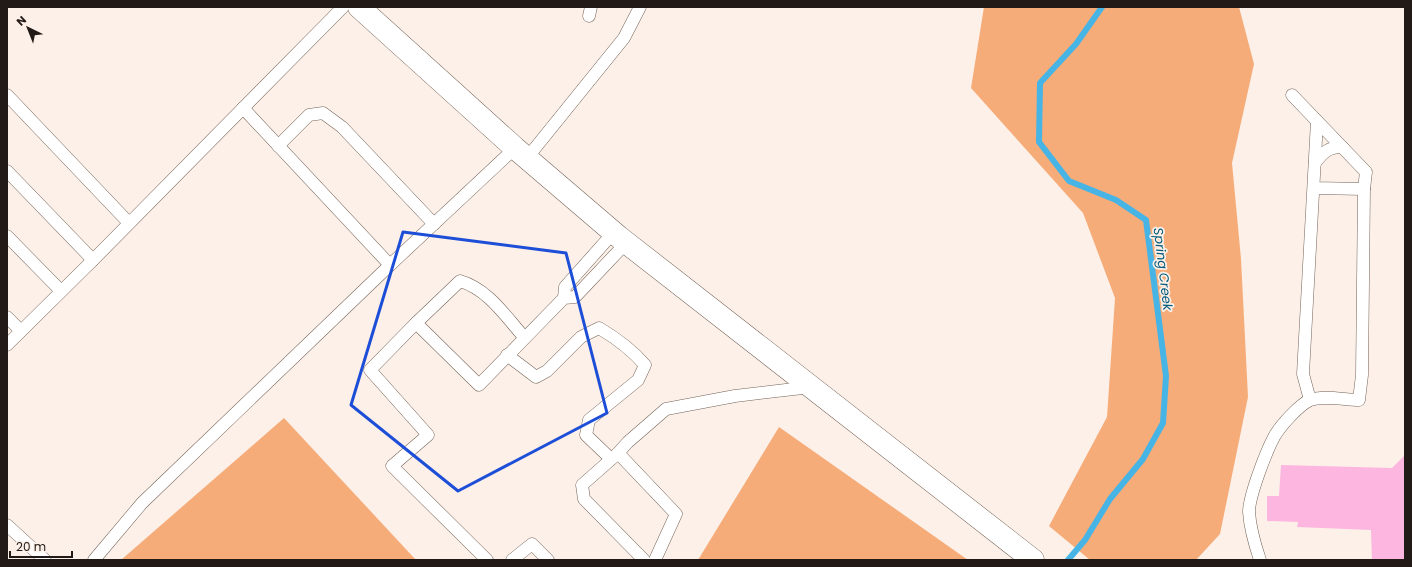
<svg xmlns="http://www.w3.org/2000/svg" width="1412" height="567" font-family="Poppins,sans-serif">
<rect width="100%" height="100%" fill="#fcf0e8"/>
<!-- green -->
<g fill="#f6ac79">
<polygon points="984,7 1239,7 1254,64 1232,163 1241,259 1248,397 1220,534 1196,560 1090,560 1049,526 1107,417 1115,298 1083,213 971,88"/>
<polygon points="284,418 416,560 121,560"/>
<polygon points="779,427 968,560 698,560"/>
</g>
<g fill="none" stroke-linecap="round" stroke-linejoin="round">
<!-- stream -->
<polyline stroke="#47b4e6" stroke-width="6" points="1068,560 1085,540 1110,499 1143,459 1163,423 1166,376 1146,220 1116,200 1069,181 1039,142 1040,83 1076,44 1102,7"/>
</g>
<!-- building -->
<polygon fill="#fdb6e0" points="1405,455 1405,560 1372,560 1371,530 1297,527 1298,522 1267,521 1267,496 1279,496 1281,465 1392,468"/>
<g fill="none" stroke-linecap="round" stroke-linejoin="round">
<!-- lane casing -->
<g stroke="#756459" stroke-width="13">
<g id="lane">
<polyline points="589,16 591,7"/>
<polyline points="7,95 129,223"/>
<polyline points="1292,95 1317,121"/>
<polyline points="278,146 309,115 323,113 342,127 434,224"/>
<polyline points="527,158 624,38 640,7"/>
<path d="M1315 163C1323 152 1329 147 1342 147"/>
<polyline points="7,171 93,260 343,7"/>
<polyline points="7,236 61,291"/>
<polyline points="390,265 515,148"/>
<polyline points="564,298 565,287 614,232"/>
<polyline points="7,317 21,331"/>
<path d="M416 323 460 281C488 289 506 317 524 337"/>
<polyline points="7,345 93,260"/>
<path d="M507 355 536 377 547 371 581 337 599 328C616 338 632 350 645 365L638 380 589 420 586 435 611 459"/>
<polyline points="1310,400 1303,374 1317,121 1366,172 1364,189 1314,188"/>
<polyline points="616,455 582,485 584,499 644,560"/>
<polyline points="7,525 45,560"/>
<polyline points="94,560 142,503 390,265 243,108"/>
<polyline points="487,560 392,466 428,435 370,370 416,323 479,385 564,298 575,297 627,242"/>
<polyline points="512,560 532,544 548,560"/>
<polyline points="655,560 676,514 618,453 628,442 666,409 735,396 811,387"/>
<path d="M1260 560C1255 545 1250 528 1249 512 1249 496 1266 452 1274 437 1280 426 1299 405 1310 400 1323 395 1346 400 1359 400L1362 375 1364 189"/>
</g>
</g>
<!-- secondary casing -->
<g stroke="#756459" stroke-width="23">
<polyline id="secondary" points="359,7 515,148 619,237 1033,560"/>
</g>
<!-- lane -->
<use href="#lane" stroke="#fff" stroke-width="12"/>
<!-- secondary -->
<use href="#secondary" stroke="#fff" stroke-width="22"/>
</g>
<!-- marked area -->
<path fill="none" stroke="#1d4ed8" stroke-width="3" stroke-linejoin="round" d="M403 232 566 253 607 413 458 491 351 405Z"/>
<g text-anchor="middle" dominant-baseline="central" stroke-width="3.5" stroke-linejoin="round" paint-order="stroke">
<!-- water labels -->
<g font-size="13" font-style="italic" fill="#005b7c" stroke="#fcf0e8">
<text transform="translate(1163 269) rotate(83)">Spring Creek</text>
</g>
</g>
<!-- border -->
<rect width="1412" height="567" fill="none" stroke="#221a16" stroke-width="16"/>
<!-- north arrow -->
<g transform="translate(28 28) rotate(317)" stroke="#fcf0e8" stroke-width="3" paint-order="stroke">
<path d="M0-3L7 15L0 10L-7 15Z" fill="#221a16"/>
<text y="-6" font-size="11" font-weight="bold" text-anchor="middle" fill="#221a16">N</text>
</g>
<!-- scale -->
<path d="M10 551v6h62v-6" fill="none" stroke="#221a16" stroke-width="2"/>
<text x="16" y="551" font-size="12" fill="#221a16" stroke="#fcf0e8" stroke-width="3" paint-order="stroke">20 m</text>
</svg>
